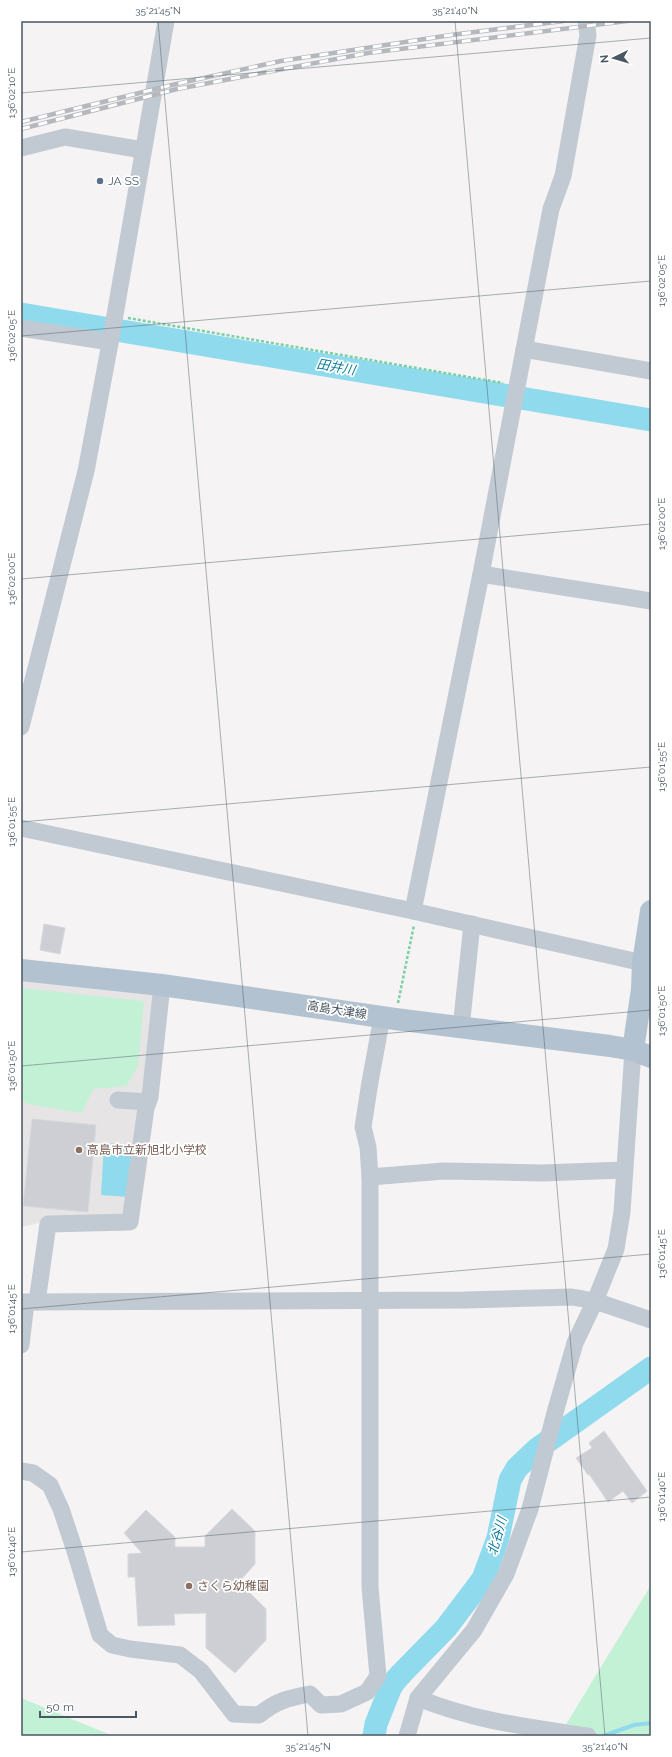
<svg xmlns="http://www.w3.org/2000/svg" width="672" height="1757" font-family="Raleway,'Noto Sans JP',sans-serif">
<rect width="100%" height="100%" fill="#f5f3f3"/>
<!-- education -->
<polygon fill="#e6e4e5" points="21,976 152,991 154,1001 143,1099 123,1212 116,1217 43,1217 39,1223 21,1227"/>
<!-- green -->
<g fill="#c3f1d5">
<polygon points="21,988 144,1001 138,1066 126,1086 93,1089 82,1113 27,1104 21,1098"/>
<polygon points="651,1585 651,1736 559,1736"/>
<polygon points="21,1698 113,1736 21,1736"/>
</g>
<!-- water -->
<polygon fill="#90daee" points="104,1143 133,1145 129,1197 101,1195"/>
<g fill="none" stroke-linecap="round" stroke-linejoin="round">
<!-- stream -->
<polyline stroke="#90daee" stroke-width="4" points="603,1736 634,1725 651,1723"/>
<!-- river -->
<g stroke="#90daee" stroke-width="23">
<polyline points="21,314 651,420"/>
<polyline points="374,1736 376,1724 390,1689 394,1682 402,1673 446,1628 483,1579 498,1538 510,1480 517,1468 537,1449 651,1368"/>
</g>
</g>
<!-- building -->
<g fill="#cdcfd5" stroke="#d7d9de">
<polygon points="44,924 65,928 60,954 40,950"/>
<polygon points="32,1119 96,1125 88,1212 23,1206"/>
<polygon points="604,1431 647,1491 632,1503 623,1491 608,1502 589,1474 588,1475 576,1458 592,1448 589,1443"/>
<polygon points="232,1509 255,1531 255,1564 239,1582 266,1609 266,1640 235,1673 206,1648 206,1613 174,1614 175,1625 138,1626 135,1577 128,1577 128,1554 142,1553 124,1533 146,1510 175,1537 175,1547 205,1547 205,1536"/>
</g>
<g fill="none" stroke-linecap="round" stroke-linejoin="round">
<!-- path -->
<g stroke="#7ad0a6" stroke-width="2.5" stroke-dasharray="3 2" stroke-linecap="butt">
<polyline points="128,318 503,383"/>
<polyline points="398,1003 414,925"/>
</g>
<!-- minor -->
<g stroke="#c1cad2" stroke-width="17">
<polyline points="21,148 65,137 143,150"/>
<polyline points="21,328 110,342"/>
<polyline points="524,349 651,371"/>
<polyline points="481,574 651,601"/>
<polyline points="21,727 86,471 111,338 166,21"/>
<polyline points="21,828 413,911 643,963"/>
<polyline points="413,911 481,574 551,209 563,176 588,35 586,21"/>
<polyline points="461,1028 472,924"/>
<polyline points="118,1100 148,1102"/>
<polyline points="370,1177 444,1171 542,1173 624,1170"/>
<polyline points="21,1302 465,1300 572,1297 595,1301 651,1320"/>
<polyline points="37,1302 48,1224 130,1222 146,1108 150,1097 162,985"/>
<polyline points="21,1345 26,1303"/>
<path d="M21 1471 33 1473 50 1485 61 1509 76 1554 100 1635 112 1645 130 1649 180 1655 201 1671 234 1714 259 1715C276 1701 288 1698 310 1694L321 1705 341 1704 367 1692 378 1676 370 1587V1177L368 1147 363 1127 370 1082 382 1017"/>
<path d="M418 1698C474 1721 528 1727 588 1736"/>
<polyline points="407,1736 418,1698 474,1630 506,1574 530,1509 556,1409 575,1343 595,1301 616,1249 622,1212 633,1050"/>
</g>
<!-- major -->
<g stroke="#b3c2d1" stroke-width="22">
<polyline points="21,970 162,985 395,1019 610,1046 633,1050 651,1057"/>
<polyline points="633,1050 642,989 643,963 651,911"/>
</g>
<!-- rail casing -->
<g stroke="#b5b8bd" stroke-width="4.5">
<g id="rail">
<polyline points="21,122 176,84 281,61 451,35 563,21"/>
<polyline points="21,129 177,89 368,53 627,21"/>
</g>
</g>
<!-- rail -->
<use href="#rail" stroke="#fff" stroke-width="3" stroke-dasharray="9" stroke-linecap="butt"/>
</g>
<!-- ticks -->
<path fill="none" stroke="#4a5661" stroke-width="1" stroke-opacity="0.45" d="M158 21 308 1736M455 21 605 1736M21 93 651 38M21 336 651 281M21 579 651 524M21 822 651 767M21 1066 651 1010M21 1309 651 1254M21 1552 651 1497"/>
<!-- markers -->
<circle fill="#5c6f8a" stroke="#fff" stroke-width="1.5" cx="100" cy="181" r="4"/>
<g fill="#8d6e63" stroke="#fff" stroke-width="1.5">
<circle cx="79" cy="1150" r="4"/>
<circle cx="189" cy="1586" r="4"/>
</g>
<g text-anchor="middle" dominant-baseline="central" stroke-width="3.5" stroke-linejoin="round" paint-order="stroke">
<!-- service labels -->
<g font-size="12" fill="#4e5e75" stroke="#fff" text-anchor="start">
<text x="108" y="181">JA SS</text>
</g>
<!-- street labels -->
<g font-size="12" fill="#4a5661" stroke="#fff">
<text transform="translate(337 1010) rotate(9)">高島大津線</text>
</g>
<!-- education labels -->
<g font-size="12" fill="#785e54" stroke="#fff" text-anchor="start">
<text x="87" y="1150">高島市立新旭北小学校</text>
<text x="197" y="1586">さくら幼稚園</text>
</g>
<!-- water labels -->
<g font-size="13" font-style="italic" fill="#0c7c9b" stroke="#fff">
<text transform="translate(336 367) rotate(10)">田井川</text>
<text transform="translate(497 1536) rotate(-74)">北谷川</text>
</g>
</g>
<!-- border -->
<rect width="672" height="1757" fill="none" stroke="#ffffff" stroke-width="44"/>
<!-- north arrow -->
<g transform="translate(614 58) rotate(265)" stroke="#ffffff" stroke-width="3" paint-order="stroke">
<path d="M0-3L7 15L0 10L-7 15Z" fill="#4a5661"/>
<text y="-6" font-size="11" font-weight="bold" text-anchor="middle" fill="#4a5661">N</text>
</g>
<!-- scale -->
<path d="M40 1711v6h96v-6" fill="none" stroke="#4a5661" stroke-width="2"/>
<text x="46" y="1711" font-size="12" fill="#4a5661" stroke="#ffffff" stroke-width="3" paint-order="stroke">50 m</text>
<rect x="22" y="22" width="628" height="1713" fill="none" stroke="#4a5661" stroke-width="1.5"/>
<g font-size="10" text-anchor="middle" fill="#4a5661">
<text x="158" y="14">35°21'45"N</text>
<text x="455" y="14">35°21'40"N</text>
<text transform="translate(11 93) rotate(-90)" y="4">136°02'10"E</text>
<text transform="translate(661 281) rotate(-90)" y="4">136°02'05"E</text>
<text transform="translate(11 336) rotate(-90)" y="4">136°02'05"E</text>
<text transform="translate(661 524) rotate(-90)" y="4">136°02'00"E</text>
<text transform="translate(11 579) rotate(-90)" y="4">136°02'00"E</text>
<text transform="translate(661 767) rotate(-90)" y="4">136°01'55"E</text>
<text transform="translate(11 822) rotate(-90)" y="4">136°01'55"E</text>
<text transform="translate(661 1011) rotate(-90)" y="4">136°01'50"E</text>
<text transform="translate(11 1066) rotate(-90)" y="4">136°01'50"E</text>
<text transform="translate(661 1254) rotate(-90)" y="4">136°01'45"E</text>
<text transform="translate(11 1309) rotate(-90)" y="4">136°01'45"E</text>
<text transform="translate(661 1497) rotate(-90)" y="4">136°01'40"E</text>
<text transform="translate(11 1552) rotate(-90)" y="4">136°01'40"E</text>
<text x="308" y="1750">35°21'45"N</text>
<text x="605" y="1750">35°21'40"N</text>
</g>
</svg>
